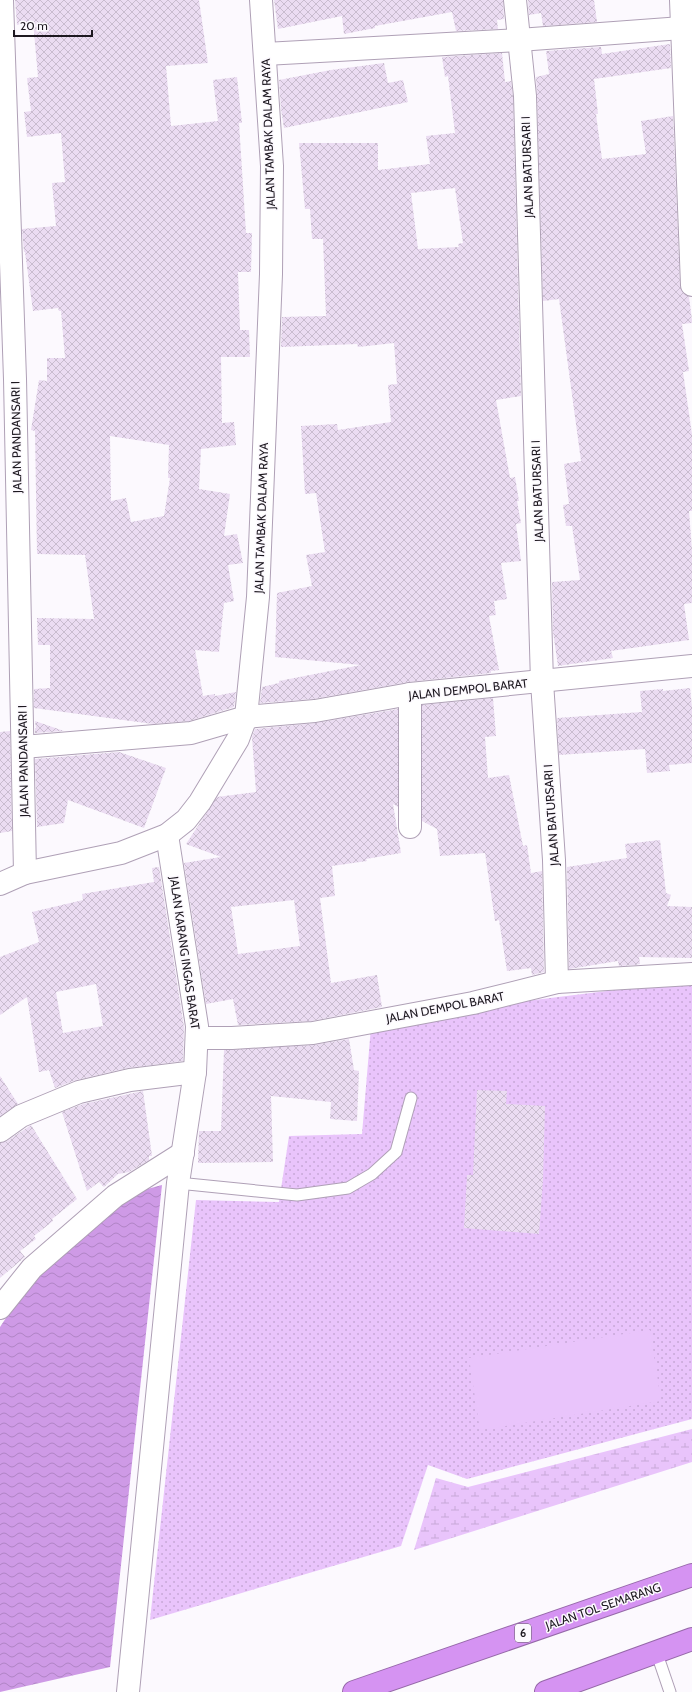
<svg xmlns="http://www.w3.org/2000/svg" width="692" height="1692" font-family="Cabin,sans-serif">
<defs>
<pattern id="grass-dots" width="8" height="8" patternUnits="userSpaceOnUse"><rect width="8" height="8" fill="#e9c4fb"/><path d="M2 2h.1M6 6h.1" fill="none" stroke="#c7a8d7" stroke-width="1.8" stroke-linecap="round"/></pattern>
<pattern id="wetland-marsh" width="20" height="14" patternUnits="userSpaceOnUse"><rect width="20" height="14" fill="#e9c4fb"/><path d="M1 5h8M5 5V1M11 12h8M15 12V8" fill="none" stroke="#c7a8d7"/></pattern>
<pattern id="water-waves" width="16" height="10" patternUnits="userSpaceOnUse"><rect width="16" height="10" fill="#ce9ae6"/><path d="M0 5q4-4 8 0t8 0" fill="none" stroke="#b084c5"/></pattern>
<pattern id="building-cross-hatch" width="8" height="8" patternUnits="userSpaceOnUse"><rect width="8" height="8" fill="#ebdcf2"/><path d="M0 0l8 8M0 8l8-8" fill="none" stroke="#c9bccf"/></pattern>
</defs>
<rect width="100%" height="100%" fill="#fcf9fe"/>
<!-- grass -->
<polygon fill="url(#grass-dots)" points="692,985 692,1419 467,1479 428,1465 401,1546 150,1620 196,1200 279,1202 289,1136 362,1134 371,1027 477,1007 623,989"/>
<!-- wetland -->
<polygon fill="url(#wetland-marsh)" points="692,1429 692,1462 414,1550 436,1478 468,1487"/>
<!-- pitch -->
<polygon fill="#e9c4fb" points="650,1330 661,1401 480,1430 469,1358"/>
<!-- water -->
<polygon fill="url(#water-waves)" points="162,1185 110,1667 0,1692 0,1327 37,1271 129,1194"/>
<!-- building -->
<g fill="url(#building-cross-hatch)" fill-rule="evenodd">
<path d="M15 0H199L208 63 166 66 171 126 218 121 213 80 237 77 242 123H239L246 233H252L251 272H238L240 330H249L250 357H221L222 423 234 422 236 445 201 449 199 489 230 494 224 536 237 534 243 563 228 565 234 601 224 603 219 652 195 650 203 696 215 694V696L236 692 234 707 189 721 153 724 34 708V689L50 688V645H38L37 618 94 619 85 555 37 554 35 431 31 430 39 380 47 381V358H65L61 311H59L58 308 33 311 25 252H24L22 229 56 226 52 183 65 182 61 133 27 137 24 112 31 111 27 78 38 77 33 21 17 25ZM110 436 169 445 168 478H170L164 516 131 522 126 498 111 501Z"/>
<polygon points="274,0 503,0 504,19 497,20 498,29 456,31 452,12 375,26 375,28 344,34 342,16 278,29"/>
<polygon points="528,0 594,0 597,22 543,26 541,13 529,15"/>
<polygon points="670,44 671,68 594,79 598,114 596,114 602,159 646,154 641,121 673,116 680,285 682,292 689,297 692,320 692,323 682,324 689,371 683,372 692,434 692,511 689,511 692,550 692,603 684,604 689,640 611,651 613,658 558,666 553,632 552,582 580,580 572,526 566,526 563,505 569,504 564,464 581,461 559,299 543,301 537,96 536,77 549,74 546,51 601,47 602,54"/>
<path d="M502 53 505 82 511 81 513 97 521 396 496 400 510 478 515 477 519 501H517L521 523 516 524 521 561 501 563 507 599 494 601 496 615 489 616 499 670 491 671V673L408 682 313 699 260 703 262 687 279 683V681L361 665 275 657 277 593 312 586 306 555 325 552 316 493 305 494 301 426 337 424 338 430 391 422 388 385 397 384 394 343 358 347 357 344 281 347 282 317 326 316 323 239H312L310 209H305L299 143H378V170L430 164 426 136 455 133 448 76 445 77 442 57ZM455 188 463 243 458 244 459 247 418 249 411 193Z"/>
<polygon points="384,63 388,83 403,80 408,102 284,128 281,109 279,80 331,70"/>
<polygon points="690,688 692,707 692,763 669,765 670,771 647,773 645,749 559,755 557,718 642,712 640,691 663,689 663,691"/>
<polygon points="493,698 496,736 485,737 488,778 509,775 523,846 527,845 531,873 542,871 544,972 532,975 531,968 507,971 499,920 495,921 485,853 440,856 437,829 422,821 422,705"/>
<path d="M398 709V807L393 804 401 853 366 859 367 861 332 866 335 896 320 898 331 983 377 975 382 1007 311 1021 238 1025 233 999 206 1004 184 863 221 857 186 844 217 797 256 792 252 737 255 729 316 723ZM294 900 300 946 238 954 231 907Z"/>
<polygon points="35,721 64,731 35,733 35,728 36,728"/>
<polygon points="10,731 12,831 0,833 0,732"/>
<polygon points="119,752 166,768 144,828 68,800 64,823 37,827 35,759"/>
<polygon points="660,840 666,893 671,895 667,906 692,907 692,958 639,957 640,964 635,965 619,966 618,961 569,969 567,867 627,858 625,844"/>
<path d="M159 867 184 1027 183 1061 127 1068 76 1080 55 1088 49 1070 39 1072 27 997 0 1015V957L39 942 32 912 83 900 82 894 154 882 152 868ZM96 984 103 1026 63 1033 56 992Z"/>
<polygon points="349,1039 354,1070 359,1071 357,1121 330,1119 331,1102 271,1096 273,1162 198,1163 199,1131 221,1131 224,1050 314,1045"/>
<polygon points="0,1076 18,1104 0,1116"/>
<polygon points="477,1090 507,1091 506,1104 545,1106 543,1180 539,1234 464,1228 467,1175 473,1175"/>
<polygon points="143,1091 152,1156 149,1156 149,1160 129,1172 118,1174 104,1187 99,1182 87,1191 62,1112 83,1104"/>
<polygon points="31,1125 77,1199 52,1219 53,1221 34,1236 36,1239 20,1251 25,1257 0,1278 0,1143 7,1141"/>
</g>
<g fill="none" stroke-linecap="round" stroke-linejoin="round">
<!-- lane casing -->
<g stroke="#afa0b6" stroke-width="13">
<g id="lane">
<polyline points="178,1183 297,1195 348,1188 372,1174 396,1152 411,1098"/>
<polyline points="656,1651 670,1692"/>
</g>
</g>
<!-- street casing -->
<g stroke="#afa0b6" stroke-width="24">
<g id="street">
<polyline points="2,0 15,379 25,873"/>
<polyline points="515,0 525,96 542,682 554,860 557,982"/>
<polyline points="681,0 692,285"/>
<polyline points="265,54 519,40 682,28"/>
<polyline points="410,694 410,827"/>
<polyline points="23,747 191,733 246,717 315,711 410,694 692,666"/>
<polyline points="197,1038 232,1038 313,1033 473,1003 557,982 692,974"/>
<polyline points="0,1131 21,1116 79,1092 130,1080 195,1072"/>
<polyline points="0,1308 32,1268 115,1196 183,1153"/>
<polyline points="128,1692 178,1183 195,1072 197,1026 167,835"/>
</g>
</g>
<!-- secondary casing -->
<g stroke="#afa0b6" stroke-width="24">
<polyline id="secondary" points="0,884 25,873 121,853 167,835 186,820 200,802 238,739 246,717 258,597 271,274 272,166 261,0"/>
</g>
<!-- highway casing -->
<g stroke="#9568a8" stroke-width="24">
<g id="highway">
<polyline points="354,1692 692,1575"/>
<polyline points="546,1692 692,1639"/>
</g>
</g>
<!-- lane -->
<use href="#lane" stroke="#fff" stroke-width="11"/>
<!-- street -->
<use href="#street" stroke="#fff" stroke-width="22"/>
<!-- secondary -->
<use href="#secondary" stroke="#fff" stroke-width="22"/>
<!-- highway -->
<use href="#highway" stroke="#d593f2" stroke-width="22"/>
</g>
<g text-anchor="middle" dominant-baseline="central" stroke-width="3" stroke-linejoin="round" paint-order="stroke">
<!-- shield labels -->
<rect fill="#fcf9fe" stroke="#605c63" stroke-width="1" x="515" y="1624" width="16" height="18" rx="3"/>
<g font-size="11" font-weight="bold" fill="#1d1820">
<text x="523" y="1633">6</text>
</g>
<!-- street labels -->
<g font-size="12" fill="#1d1820" stroke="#fcf9fe">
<text transform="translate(268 134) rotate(-92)">JALAN TAMBAK DALAM RAYA</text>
<text transform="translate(527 167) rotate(-92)">JALAN BATURSARI I</text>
<text transform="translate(16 437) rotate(-91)">JALAN PANDANSARI I</text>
<text transform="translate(537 491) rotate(-92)">JALAN BATURSARI I</text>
<text transform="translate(261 518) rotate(-88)">JALAN TAMBAK DALAM RAYA</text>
<text transform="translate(468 689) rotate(-6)">JALAN DEMPOL BARAT</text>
<text transform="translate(23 761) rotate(-91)">JALAN PANDANSARI I</text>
<text transform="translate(551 815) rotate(-94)">JALAN BATURSARI I</text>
<text transform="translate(185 953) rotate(82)">JALAN KARANG INGAS BARAT</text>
<text transform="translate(445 1007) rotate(-11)">JALAN DEMPOL BARAT</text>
<text transform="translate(603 1606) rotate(-19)">JALAN TOL SEMARANG</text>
</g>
</g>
<!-- scale -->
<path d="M14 30v6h78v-6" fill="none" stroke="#1d1820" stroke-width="2"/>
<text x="20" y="30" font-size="12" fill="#1d1820" stroke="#fcf9fe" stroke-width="3" paint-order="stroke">20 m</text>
</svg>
